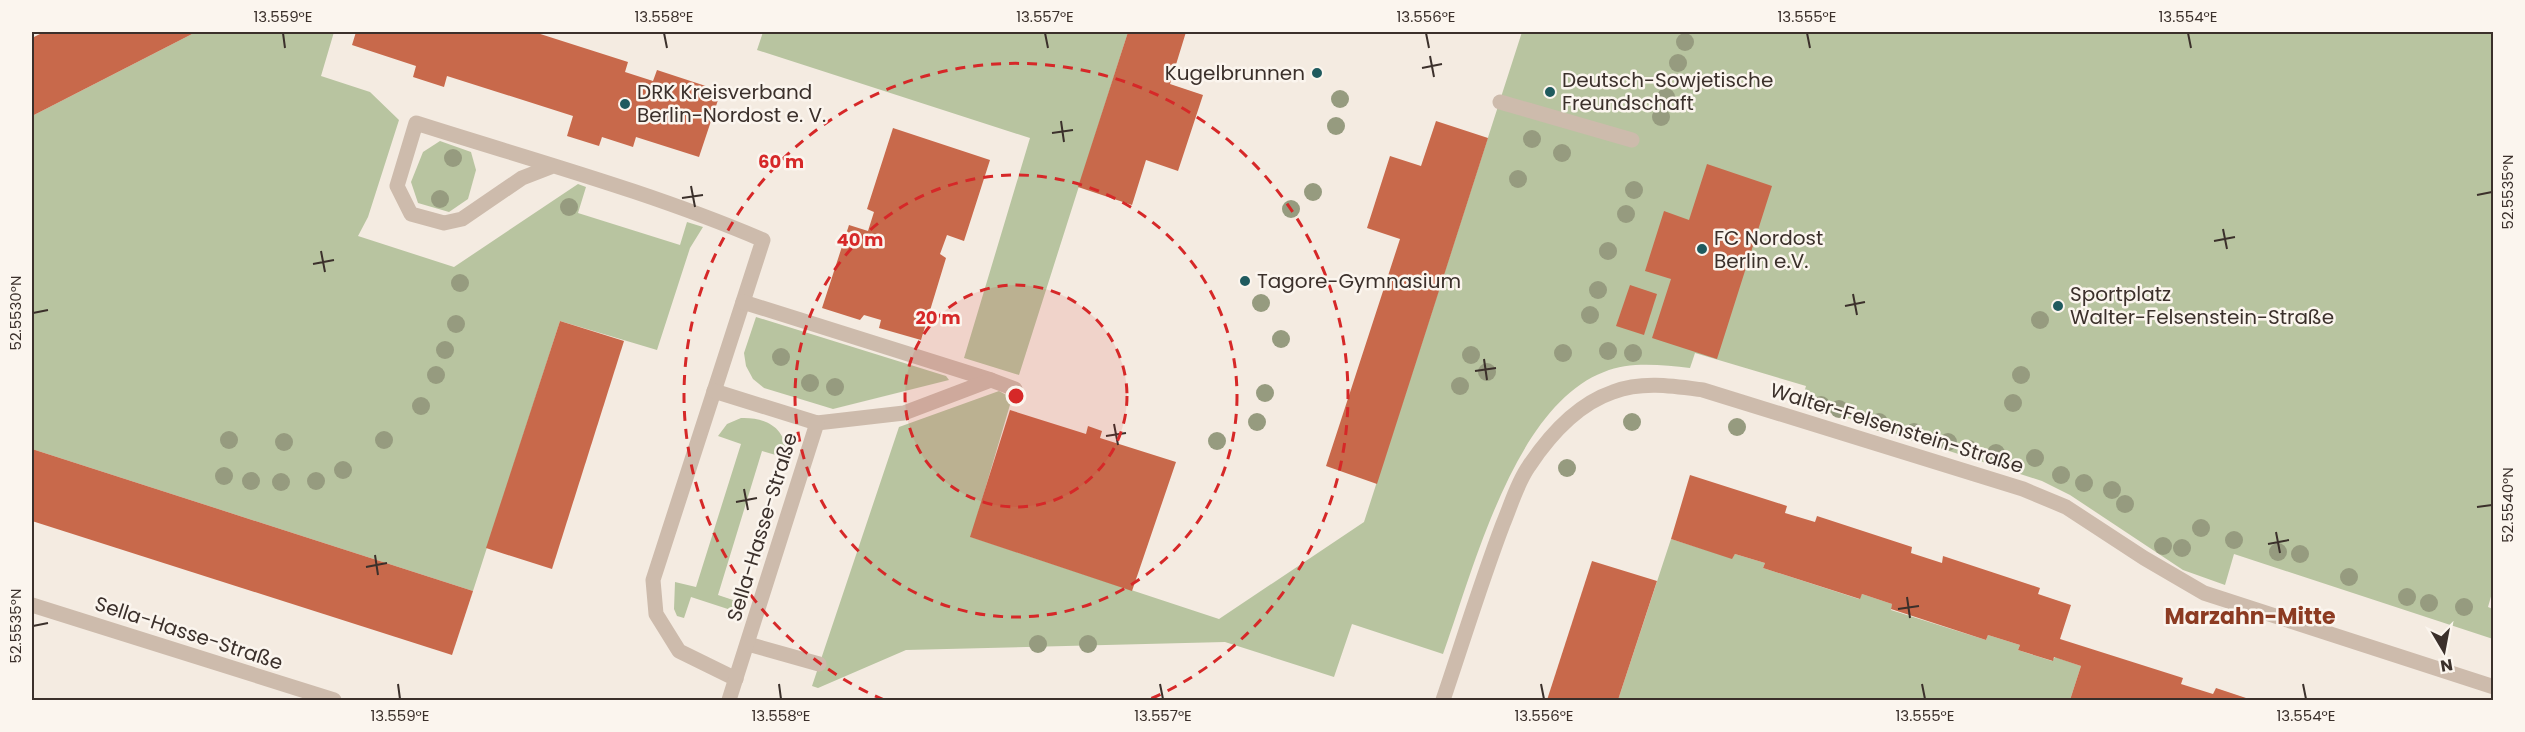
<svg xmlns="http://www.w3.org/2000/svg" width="2525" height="732" font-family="Poppins,sans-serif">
<rect width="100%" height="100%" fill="#f4ebe1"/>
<!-- green -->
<g fill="#b8c4a0">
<polygon points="196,32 334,32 321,76 370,92 399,120 368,217 358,236 454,267 578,184 586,187 578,213 680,245 687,222 703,227 690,248 657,350 560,321 473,591 32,449 32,116"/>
<polygon points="763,32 1128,32 1019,375 964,358 1030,138 757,50"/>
<path d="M1522 32H2493L2494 586 2488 607 2493 609V639L2234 554 2225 585 2183 570 2070 495 2042 481 1801 403 1806 386 1695 353 1690 368C1662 365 1630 361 1604 372 1514 406 1473 571 1443 654L1352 624 1334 677 1225 642 906 650 818 688 812 686 899 427 999 391 1012 398 971 537 1219 619 1364 522Z"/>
<polygon points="440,141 471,152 476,170 468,199 449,212 418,203 411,182 423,152"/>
<polygon points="756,317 946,376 949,380 833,409 764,388 753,379 746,366 744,353"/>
<path d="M741 418C767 417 788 429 786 458L762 451 718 595 739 602 737 612 691 597 684 618 677 616 674 609 675 582 696 587 741 444 718 436 727 424Z"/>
<polygon points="1671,539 1732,558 1735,554 1765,563 1763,568 1859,599 1862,594 1892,604 1891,610 1986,640 1988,635 2020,645 2018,650 2052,661 2055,657 2081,666 2070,700 1618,700"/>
</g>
<!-- building -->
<g fill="#c8694b">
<polygon points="44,32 196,32 32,116 32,38"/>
<polygon points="356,32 534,32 628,62 625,72 653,81 657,70 721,91 699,157 636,137 633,147 602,137 599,146 567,136 573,116 447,76 444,87 413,77 416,66 352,45"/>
<polygon points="1128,32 1186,32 1170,84 1203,95 1178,171 1146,160 1132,205 1078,187"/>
<polygon points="1436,121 1488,138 1377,484 1326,466 1400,239 1367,228 1390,156 1421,166"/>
<polygon points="893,128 990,160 964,241 947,235 940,254 946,258 921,340 879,328 881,320 864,315 860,320 822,308 849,225 868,231 874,212 867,209"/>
<polygon points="1707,164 1772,186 1717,359 1652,338 1671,279 1645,271 1664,211 1689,220"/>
<polygon points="1630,285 1657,294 1644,335 1616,326"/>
<polygon points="560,321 624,341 552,569 486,548"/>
<polygon points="1010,410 1086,434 1088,426 1102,431 1100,438 1176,462 1132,591 970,537"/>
<polygon points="32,449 473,591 452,655 32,521"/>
<polygon points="1690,475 1787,506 1785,513 1815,522 1817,516 1912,547 1911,553 1942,563 1943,556 2040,588 2038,594 2071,605 2060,639 2183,678 2181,684 2213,694 2216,688 2252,700 2070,700 2081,666 2054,657 2053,661 2018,650 2020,645 1988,635 1986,640 1891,609 1892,604 1862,594 1860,599 1763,568 1765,563 1735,554 1732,559 1671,539"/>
<polygon points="1592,561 1657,581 1618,700 1547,700"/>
</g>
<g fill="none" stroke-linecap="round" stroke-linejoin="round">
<!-- minor -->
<g stroke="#cdbbac" stroke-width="15">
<polyline points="1500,102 1632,140"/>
<path d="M553 166 522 178 462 219 444 223 411 214 397 186 416 123C532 160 651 192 763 240L653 580 656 614 679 651 736 679"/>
<polyline points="743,302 991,380"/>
<polyline points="714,391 817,423 904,413 991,380 1015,389"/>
<polyline points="32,605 334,700"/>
<polyline points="748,644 819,664"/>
<polyline points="729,700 817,423"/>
<path d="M1443 700C1463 641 1481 582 1503 524 1511 505 1517 483 1529 466 1549 436 1578 404 1613 392 1642 381 1673 386 1703 390L2023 489 2066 507 2144 558 2204 593 2494 687"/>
</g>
</g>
<!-- trees -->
<g fill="#969b7f">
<circle cx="1685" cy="42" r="9"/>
<circle cx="1678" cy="63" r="9"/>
<circle cx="1666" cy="97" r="9"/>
<circle cx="1340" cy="99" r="9"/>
<circle cx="1661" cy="117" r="9"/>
<circle cx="1336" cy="126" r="9"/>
<circle cx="1532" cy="139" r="9"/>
<circle cx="1562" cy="153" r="9"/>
<circle cx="453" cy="158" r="9"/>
<circle cx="1518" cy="179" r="9"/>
<circle cx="1634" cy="190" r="9"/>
<circle cx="1313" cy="192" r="9"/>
<circle cx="440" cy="199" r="9"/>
<circle cx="569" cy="207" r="9"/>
<circle cx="1291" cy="209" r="9"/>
<circle cx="1626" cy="214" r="9"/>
<circle cx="1608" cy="251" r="9"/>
<circle cx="460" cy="283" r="9"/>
<circle cx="1598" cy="290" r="9"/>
<circle cx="1261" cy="303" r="9"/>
<circle cx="1590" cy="315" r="9"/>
<circle cx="2040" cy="320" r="9"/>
<circle cx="456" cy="324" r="9"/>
<circle cx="1281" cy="339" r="9"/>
<circle cx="445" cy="350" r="9"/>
<circle cx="1608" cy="351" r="9"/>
<circle cx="1563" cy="353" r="9"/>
<circle cx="1633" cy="353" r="9"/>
<circle cx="1471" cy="355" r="9"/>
<circle cx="781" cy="357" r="9"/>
<circle cx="1487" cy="372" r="9"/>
<circle cx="436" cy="375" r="9"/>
<circle cx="2021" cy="375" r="9"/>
<circle cx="810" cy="383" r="9"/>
<circle cx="1460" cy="386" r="9"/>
<circle cx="835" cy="387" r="9"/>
<circle cx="1265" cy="393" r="9"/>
<circle cx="2013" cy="403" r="9"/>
<circle cx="1821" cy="405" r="9"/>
<circle cx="421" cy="406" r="9"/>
<circle cx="1839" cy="409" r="9"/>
<circle cx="1257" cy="422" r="9"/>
<circle cx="1632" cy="422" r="9"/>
<circle cx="1879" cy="422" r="9"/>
<circle cx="1737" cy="427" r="9"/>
<circle cx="1914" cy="432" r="9"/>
<circle cx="229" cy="440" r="9"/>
<circle cx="384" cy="440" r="9"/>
<circle cx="1217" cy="441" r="9"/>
<circle cx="284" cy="442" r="9"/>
<circle cx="1948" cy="442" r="9"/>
<circle cx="1969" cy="449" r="9"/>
<circle cx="1996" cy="453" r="9"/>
<circle cx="2035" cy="458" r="9"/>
<circle cx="1567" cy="468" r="9"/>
<circle cx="343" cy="470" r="9"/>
<circle cx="2061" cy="475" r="9"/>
<circle cx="224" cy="476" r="9"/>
<circle cx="251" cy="481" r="9"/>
<circle cx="316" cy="481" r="9"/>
<circle cx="281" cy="482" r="9"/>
<circle cx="2084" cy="483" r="9"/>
<circle cx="2112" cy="490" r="9"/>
<circle cx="2125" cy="504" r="9"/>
<circle cx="2201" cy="528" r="9"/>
<circle cx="2234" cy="540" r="9"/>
<circle cx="2163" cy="546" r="9"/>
<circle cx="2182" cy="548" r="9"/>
<circle cx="2278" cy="552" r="9"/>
<circle cx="2300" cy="554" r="9"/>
<circle cx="2349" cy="577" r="9"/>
<circle cx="2407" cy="597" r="9"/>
<circle cx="2429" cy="603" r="9"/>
<circle cx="2464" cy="607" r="9"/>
<circle cx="1038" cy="644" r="9"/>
<circle cx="1088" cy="644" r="9"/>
</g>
<!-- ticks -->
<path fill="none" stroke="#3b302b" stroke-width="2" d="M283 33 285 48M664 33 667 48M1045 33 1048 48M1426 33 1429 48M1807 33 1810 48M2188 33 2191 48M1430 56 1434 77M1422 68 1442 64M1061 121 1064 142M1052 133 1073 130M691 186 695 207M2477 195 2492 192M682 198 703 195M2223 229 2227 249M2214 241 2235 237M321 251 325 272M313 264 334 260M1853 294 1857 315M1845 306 1865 302M33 313 48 310M1484 359 1487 380M1475 371 1496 368M1114 424 1118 445M1106 436 1126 433M744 489 748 510M736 502 757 498M2477 507 2492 505M2276 532 2280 553M2268 544 2289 540M375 555 378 575M366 567 387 563M1907 597 1910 618M1898 609 1919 606M33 626 48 623M398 684 400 699M779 684 781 699M1160 684 1163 699M1541 684 1544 699M1922 684 1925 699M2303 684 2306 699"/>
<!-- distance rings -->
<circle cx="1016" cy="396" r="111" fill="#d62828" fill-opacity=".12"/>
<g fill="none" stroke="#d62828" stroke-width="3" stroke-dasharray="10 8">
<circle cx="1016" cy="396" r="111"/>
<circle cx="1016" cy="396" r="221"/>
<path d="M884 700A332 332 0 1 1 1148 700"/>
</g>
<!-- markers -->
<g fill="#1f5a5e" stroke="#fbf5ee" stroke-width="2">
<circle cx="1317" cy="73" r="6"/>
<circle cx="1550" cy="92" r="6"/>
<circle cx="625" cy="104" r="6"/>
<circle cx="1702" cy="249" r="6"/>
<circle cx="1245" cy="281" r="6"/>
<circle cx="2058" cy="306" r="6"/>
</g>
<g text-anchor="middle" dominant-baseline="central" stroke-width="5" stroke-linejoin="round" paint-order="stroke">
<!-- poi labels -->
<g font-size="20" fill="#3b302b" stroke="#fbf5ee" text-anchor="start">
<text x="1305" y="73" text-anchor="end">Kugelbrunnen</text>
<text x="1562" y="80">Deutsch-Sowjetische<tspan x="1562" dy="23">Freundschaft</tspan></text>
<text x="637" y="92">DRK Kreisverband<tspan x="637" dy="23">Berlin-Nordost e. V.</tspan></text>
<text x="1714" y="238">FC Nordost<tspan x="1714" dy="23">Berlin e.V.</tspan></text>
<text x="1257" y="281">Tagore-Gymnasium</text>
<text x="2070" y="294">Sportplatz<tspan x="2070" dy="23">Walter-Felsenstein-Straße</tspan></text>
</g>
<!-- street labels -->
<g font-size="20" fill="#3b302b" stroke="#fbf5ee">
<text transform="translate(1897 428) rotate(17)">Walter-Felsenstein-Straße</text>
<text transform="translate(762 527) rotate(-73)">Sella-Hasse-Straße</text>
<text transform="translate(189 633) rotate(18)">Sella-Hasse-Straße</text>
</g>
<!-- quarter labels -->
<g font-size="22" font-weight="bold" fill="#8c3b22" stroke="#fbf5ee">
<text x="2250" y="616">Marzahn-Mitte</text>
</g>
</g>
<circle cx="1016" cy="396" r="9" fill="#d62828" stroke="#fbf5ee" stroke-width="3"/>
<g font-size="18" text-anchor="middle" font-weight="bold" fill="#d62828" stroke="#fbf5ee" stroke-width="5" stroke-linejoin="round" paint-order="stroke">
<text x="781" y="168">60 m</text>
<text x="860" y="246">40 m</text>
<text x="938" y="324">20 m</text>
</g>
<!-- border -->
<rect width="2525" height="732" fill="none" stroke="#fbf5ee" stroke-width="66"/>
<!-- north arrow -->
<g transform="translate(2444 651) rotate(170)" stroke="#fbf5ee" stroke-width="4.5" paint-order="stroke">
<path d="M0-4.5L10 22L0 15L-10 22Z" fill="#3b302b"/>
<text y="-9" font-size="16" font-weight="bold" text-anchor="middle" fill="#3b302b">N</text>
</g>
<rect x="33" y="33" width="2459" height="666" fill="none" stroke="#3b302b" stroke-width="2"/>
<g font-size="15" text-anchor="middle" fill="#3b302b">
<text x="283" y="22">13.559°E</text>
<text x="664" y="22">13.558°E</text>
<text x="1045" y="22">13.557°E</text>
<text x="1426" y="22">13.556°E</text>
<text x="1807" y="22">13.555°E</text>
<text x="2188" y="22">13.554°E</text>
<text transform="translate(2508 192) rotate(-90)" y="5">52.5535°N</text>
<text transform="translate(16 313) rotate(-90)" y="5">52.5530°N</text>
<text transform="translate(2508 505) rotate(-90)" y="5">52.5540°N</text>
<text transform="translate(16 626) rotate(-90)" y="5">52.5535°N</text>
<text x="400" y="721">13.559°E</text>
<text x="781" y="721">13.558°E</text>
<text x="1163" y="721">13.557°E</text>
<text x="1544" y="721">13.556°E</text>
<text x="1925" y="721">13.555°E</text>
<text x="2306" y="721">13.554°E</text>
</g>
</svg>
